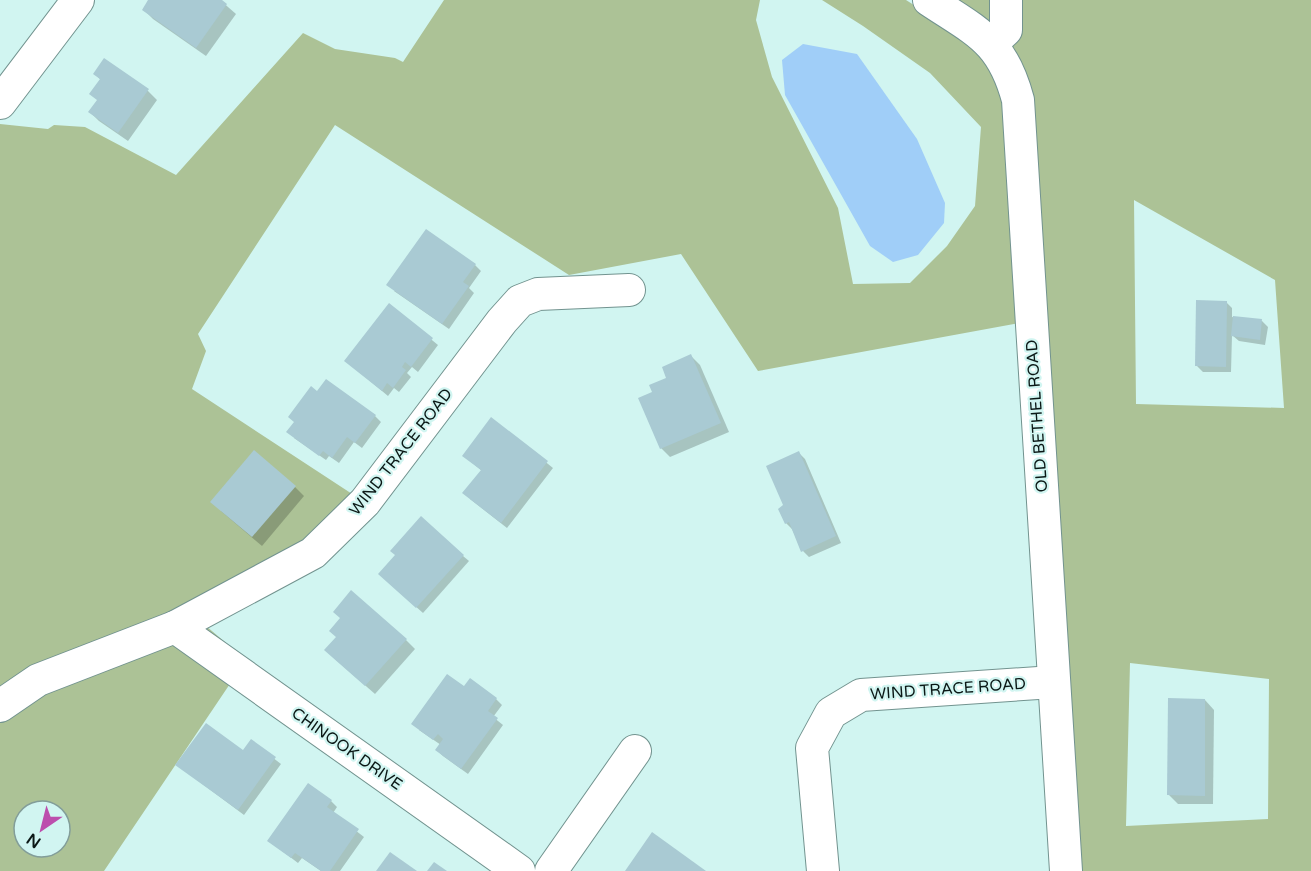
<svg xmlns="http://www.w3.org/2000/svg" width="1311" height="871" font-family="'Varela Round',sans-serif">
<rect width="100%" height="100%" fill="#d1f5f1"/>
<!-- green -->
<g fill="#acc296" fill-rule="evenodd">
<path d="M444 0H760L756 20 772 77 838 208 853 284 910 283 947 246 975 206 981 127 930 73 863 26 822 0H906L973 43 1001 80 1019 323 758 371 681 254 569 275 335 125 198 334 206 351 192 389 372 507 199 620 246 660 104 871H0V124L48 129 54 125 85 127 176 175 303 33 335 49 395 58 403 62ZM24 811H60V847H24Z"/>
<path d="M951 0H1311V871H1078L1032 132ZM1134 200 1275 280 1284 408 1136 404ZM1130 663 1269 679 1268 819 1126 826Z"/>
</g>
<!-- water -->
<polygon fill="#a0cef8" points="803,44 857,54 917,139 945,203 944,223 918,255 893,262 870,246 785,95 782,60"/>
<!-- shadow -->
<g fill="#0003">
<polygon points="150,0 220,0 236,14 206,56 153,19 143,9"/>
<polygon points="95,74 148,91 157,100 128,141 99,121 90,112 98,101 101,80"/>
<polygon points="475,265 481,271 469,288 474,293 449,329 394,291"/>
<polygon points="1226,302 1232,308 1232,317 1262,321 1268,327 1265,345 1239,341 1232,335 1231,372 1203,372 1197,366"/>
<polygon points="389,305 438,345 418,372 412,367 407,373 411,377 399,392 394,388 388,396 346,361"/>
<polygon points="691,356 700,365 729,432 670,457 661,448 654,393"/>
<polygon points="317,393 375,416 381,422 362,448 354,442 339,463 329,456 326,460 294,438"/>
<polygon points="492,419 553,468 507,528 470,499 482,471 464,456"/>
<polygon points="799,453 805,459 841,543 809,557 803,551 792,529 786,523 785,506"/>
<polygon points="295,487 304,496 262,546 221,511"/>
<polygon points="397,555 463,556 469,561 423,613 386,580"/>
<polygon points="337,638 406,640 415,649 375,694 335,659"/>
<polygon points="465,688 496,699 502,705 493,717 503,725 468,774 443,756 437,750 441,745 419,730"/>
<polygon points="1205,700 1214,710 1213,804 1178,804 1169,795"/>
<polygon points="251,741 281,764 244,815 177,765 244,752"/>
<polygon points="308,785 331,801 337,807 333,813 364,837 340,871 321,871 302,858 298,863 269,841"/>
</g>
<!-- building -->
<g fill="#a9cad3">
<polygon points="148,0 222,0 227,4 196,48 142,10"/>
<polygon points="104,58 149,89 118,133 88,112 97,100 89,94 100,79 93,74"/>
<polygon points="426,229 476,264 463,282 469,286 442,324 386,285"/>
<polygon points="1196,300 1227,301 1226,367 1195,366"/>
<polygon points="389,303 433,338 411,367 405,362 402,367 406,370 393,388 387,383 382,391 344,361"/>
<polygon points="1233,316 1262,319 1260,340 1231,336"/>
<polygon points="691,354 721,423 660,449 638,398 652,392 649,385 666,378 662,367"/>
<polygon points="326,379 376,415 355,443 347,437 332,458 323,451 319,456 286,432 294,422 288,417 311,386 317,391"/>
<polygon points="491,417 548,461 501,523 462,493 481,470 462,456"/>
<polygon points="254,450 296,486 252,537 210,502"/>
<polygon points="799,451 836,536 801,552 789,522 785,524 778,509 783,505 766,466"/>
<polygon points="421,516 464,555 416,608 378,574 395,555 390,551"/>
<polygon points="351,590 407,639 365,686 324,650 336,637 329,631 340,618 333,612"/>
<polygon points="447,674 464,686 470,678 497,698 488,711 498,718 461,769 435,750 443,739 438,734 433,740 411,724"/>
<polygon points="1168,698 1205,699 1205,796 1167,795"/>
<polygon points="206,723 243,750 251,739 276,757 238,810 175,765"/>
<polygon points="308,783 332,800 327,807 359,829 330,871 321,871 295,853 291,858 267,841"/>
<polygon points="652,832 706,871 625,871"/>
<polygon points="390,852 417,871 376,871"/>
<polygon points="434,862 447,871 427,871"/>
</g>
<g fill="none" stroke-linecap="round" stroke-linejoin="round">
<!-- minor casing -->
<g stroke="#72938f" stroke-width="34">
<g id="minor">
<path d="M929 0C977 32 1002 40 1018 100L1066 871"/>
<polyline points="991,44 1006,30 1006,0"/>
<polyline points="0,103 78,0"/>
<polyline points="175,627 519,871"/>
<polyline points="0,706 38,680 175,627 313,553 365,502 502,321 520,301 538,294 629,290"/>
<polyline points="551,871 635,751"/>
<polyline points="823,871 812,748 831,713 861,695 1053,682"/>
</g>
</g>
<!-- minor -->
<use href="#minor" stroke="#fff" stroke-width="32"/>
</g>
<g text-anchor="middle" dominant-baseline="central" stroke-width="4.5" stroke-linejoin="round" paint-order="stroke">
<!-- street labels -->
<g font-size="16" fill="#0b1816" stroke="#d1f5f1">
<text transform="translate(1037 416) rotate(-94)">OLD BETHEL ROAD</text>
<text transform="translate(401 452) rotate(-52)">WIND TRACE ROAD</text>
<text transform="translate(948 689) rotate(-4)">WIND TRACE ROAD</text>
<text transform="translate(347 749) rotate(35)">CHINOOK DRIVE</text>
</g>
</g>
<!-- north arrow -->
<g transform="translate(42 829) rotate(215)"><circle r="28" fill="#d1f5f1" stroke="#829d99" stroke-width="1.5"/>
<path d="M0-4.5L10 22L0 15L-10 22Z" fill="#bc4ead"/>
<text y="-9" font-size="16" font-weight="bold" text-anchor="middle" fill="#0b1816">N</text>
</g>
</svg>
